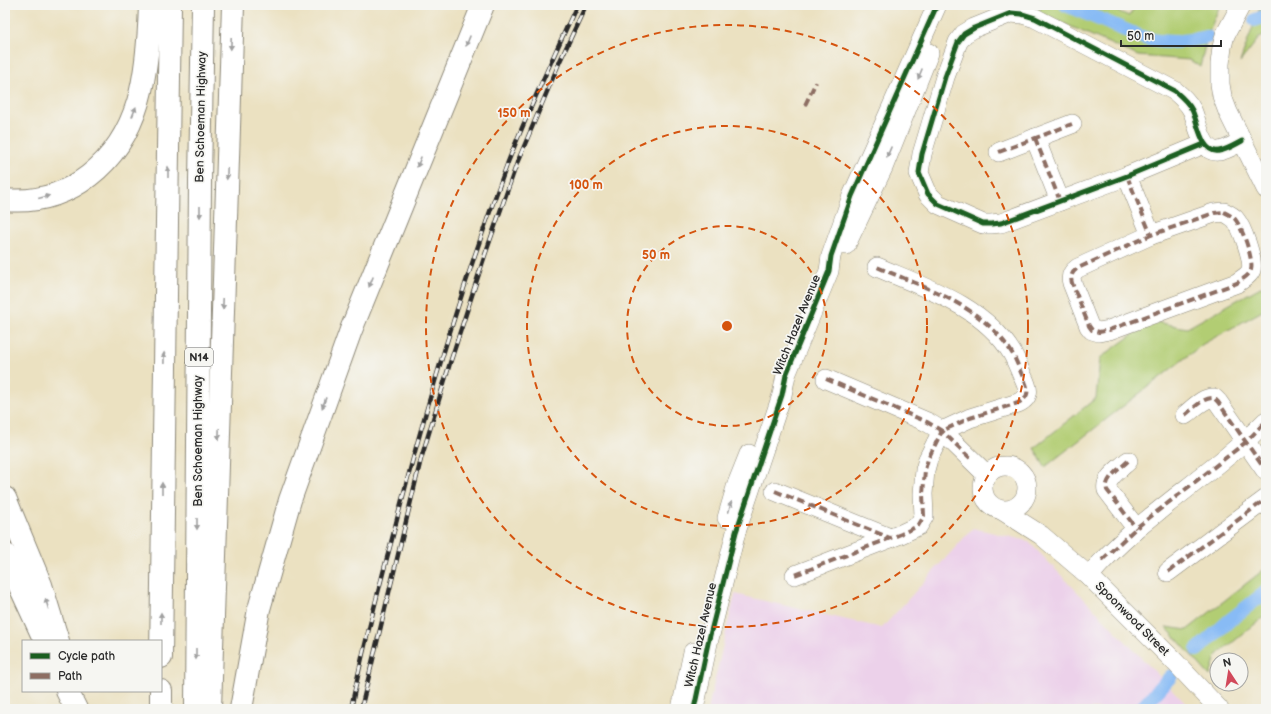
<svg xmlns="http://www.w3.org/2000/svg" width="1271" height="714" font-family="'Balsamiq Sans',sans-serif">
<rect width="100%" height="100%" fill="#f6f6f2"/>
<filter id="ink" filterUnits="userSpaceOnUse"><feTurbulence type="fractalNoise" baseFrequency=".025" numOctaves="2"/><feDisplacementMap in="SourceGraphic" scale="8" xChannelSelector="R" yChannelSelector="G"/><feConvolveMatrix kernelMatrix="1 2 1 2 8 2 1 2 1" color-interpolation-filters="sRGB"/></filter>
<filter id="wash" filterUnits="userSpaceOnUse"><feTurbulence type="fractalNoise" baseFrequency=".012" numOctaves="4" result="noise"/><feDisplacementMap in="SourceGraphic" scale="16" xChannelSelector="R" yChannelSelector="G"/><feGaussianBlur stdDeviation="0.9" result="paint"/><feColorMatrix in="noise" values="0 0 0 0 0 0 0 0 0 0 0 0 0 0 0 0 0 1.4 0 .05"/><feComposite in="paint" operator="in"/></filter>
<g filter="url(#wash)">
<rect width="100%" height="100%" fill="#ebe1c1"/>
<!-- built -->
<polygon fill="#ecd1ea" points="973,528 1028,541 1191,709 708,709 735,594 882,628"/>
<!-- green -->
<g fill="#b2cd73" stroke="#6e7c4f">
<polygon points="1022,5 1103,5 1129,16 1136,5 1220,5 1207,37 1200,67 1190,60 1138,56"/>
<polygon points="1261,5 1266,5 1266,35 1259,38 1240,62"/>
<polygon points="1266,284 1266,309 1203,344 1045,467 1034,448 1096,398 1100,358 1151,321 1187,328"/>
<polygon points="1266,568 1266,615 1216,656 1210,676 1166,627 1187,630"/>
</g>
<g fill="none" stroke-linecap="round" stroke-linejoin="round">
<!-- canal -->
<g stroke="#88bbf5" stroke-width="14">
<path d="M1066 5 1144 38C1168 45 1184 41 1207 37"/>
<polyline points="1255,20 1266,16"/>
<polyline points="1197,650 1230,620 1266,592"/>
<polyline points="1141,709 1171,676"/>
</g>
</g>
</g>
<g filter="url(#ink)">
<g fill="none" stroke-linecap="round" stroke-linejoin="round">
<!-- minor casing -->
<g stroke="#8b8676" stroke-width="20">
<g id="minor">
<polyline points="1241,5 1225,35 1222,47 1220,64 1220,84 1222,96 1228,112 1266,189"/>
<polyline points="1035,138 1060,201"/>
<path d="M1204 144 1127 176 1001 223 991 224H983L938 204 928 194 919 173 922 154 945 77 958 42 964 34 974 28 1011 13 1022 14 1035 18 1175 91C1182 97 1188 102 1192 110 1198 122 1201 154 1219 151 1227 150 1236 144 1242 141"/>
<polyline points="999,152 1072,124"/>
<polyline points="1127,176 1151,235"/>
<path d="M1224 212C1228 214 1232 216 1235 219 1242 227 1254 260 1251 270 1249 276 1242 279 1237 283L1109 330 1099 332 1092 330 1089 326 1072 283C1070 276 1072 272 1078 268L1151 235 1214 213Z"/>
<polyline points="846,245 883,168 929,53"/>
<path d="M826 379 927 422 942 431 970 418 1018 403C1032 396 1028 387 1022 375 1019 368 1016 360 1012 353 983 306 926 288 877 267"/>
<path d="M1185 415C1193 409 1203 397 1214 398L1218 402 1266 471"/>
<path d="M1128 461C1120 469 1104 478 1107 490L1136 528"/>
<circle cx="1005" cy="488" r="22"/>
<polyline points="775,491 890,538"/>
<polyline points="1003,511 1041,535 1089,576 1175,662 1219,709"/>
<polyline points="727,518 737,484 749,454"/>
<polyline points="1168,572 1266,499"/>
<polyline points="795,575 901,534 918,526 924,516 923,494 925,470 928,459 942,431 987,475"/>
<path d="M1089 576C1140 516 1211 477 1266 421"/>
<polyline points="681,709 693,652"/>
<polyline points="694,709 708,643 736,532 782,395 786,375 829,271 831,256 852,196 937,5"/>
</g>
</g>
<!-- highway casing -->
<g stroke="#8b8676" stroke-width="24">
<g id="highway">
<path d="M5 200C70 206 120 162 138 102 147 71 149 37 150 5"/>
<polyline points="5,498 41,585 58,641"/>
<polyline points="5,554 45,641"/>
<path d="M161 657C162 439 168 222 170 5"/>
<polyline points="67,691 76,709"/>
<polyline points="196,708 200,181 203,5"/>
<polyline points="161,709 161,691"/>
<polyline points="210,709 233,5"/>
<polyline points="241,709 259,609 290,500 351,330 483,5"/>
</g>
</g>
<!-- minor -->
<use href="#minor" stroke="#fff" stroke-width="19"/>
<!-- highway -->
<use href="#highway" stroke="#fff" stroke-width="22"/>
<!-- rail casing -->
<g stroke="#2b2b2b" stroke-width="4.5">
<g id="rail">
<path d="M351 709C362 652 377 595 392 539 424 411 462 285 508 162 529 109 553 57 577 5"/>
<polyline points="361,709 421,459 450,363 485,255 517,163 560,61 586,5"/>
</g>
</g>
<!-- rail -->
<use href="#rail" stroke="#f6f6f2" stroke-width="3" stroke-dasharray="9" stroke-linecap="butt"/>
<!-- quiet -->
<g stroke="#8d6e63" stroke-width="4" stroke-dasharray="8 4" stroke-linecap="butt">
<polyline points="805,105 816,82"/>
<polyline points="1035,138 1060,201"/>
<polyline points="999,152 1072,124"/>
<polyline points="1127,176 1151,235"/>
<path d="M1224 212C1228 214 1232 216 1235 219 1242 227 1254 260 1251 270 1249 276 1242 279 1237 283L1109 330 1099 332 1092 330 1089 326 1072 283C1070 276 1072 272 1078 268L1151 235 1214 213Z"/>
<path d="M826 379 927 422 942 431 970 418 1018 403C1032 396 1028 387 1022 375 1019 368 1016 360 1012 353 983 306 926 288 877 267"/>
<path d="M1185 415C1193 409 1203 397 1214 398L1218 402 1266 471"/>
<path d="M1128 461C1120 469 1104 478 1107 490L1136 528"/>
<polyline points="775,491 890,538"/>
<polyline points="1102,560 1136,528 1246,442 1266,421"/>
<polyline points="1168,572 1266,499"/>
<polyline points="795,575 901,534 918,526 924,516 923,494 925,470 928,459 942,431 971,459"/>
</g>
<!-- cycleway casing -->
<g stroke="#f6f6f2" stroke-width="8">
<g id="cycleway">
<path d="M1204 144 1127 176 1001 223 991 224H983L938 204 928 194 919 173 922 154 945 77 958 42 964 34 974 28 1011 13 1022 14 1035 18 1175 91C1182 97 1188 102 1192 110 1198 122 1201 154 1219 151 1227 150 1236 144 1242 141"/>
<polyline points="694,709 708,643 736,532 782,395 786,375 829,271 831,256 852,196 937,5"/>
</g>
</g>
<!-- cycleway -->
<use href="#cycleway" stroke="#1b5e20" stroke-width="5"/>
</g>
<!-- one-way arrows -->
<defs><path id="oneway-solid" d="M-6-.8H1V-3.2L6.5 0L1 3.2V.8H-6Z"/></defs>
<g fill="#a0a0a0">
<use href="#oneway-solid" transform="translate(468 41) rotate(112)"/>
<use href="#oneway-solid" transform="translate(231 44) rotate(92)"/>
<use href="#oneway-solid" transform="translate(920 74) rotate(112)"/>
<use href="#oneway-solid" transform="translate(134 112) rotate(-69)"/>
<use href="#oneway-solid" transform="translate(889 152) rotate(113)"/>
<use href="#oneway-solid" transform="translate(419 162) rotate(112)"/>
<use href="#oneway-solid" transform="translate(168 172) rotate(-90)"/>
<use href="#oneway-solid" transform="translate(227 174) rotate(92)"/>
<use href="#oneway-solid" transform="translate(44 197) rotate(-15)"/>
<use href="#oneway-solid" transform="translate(200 212) rotate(90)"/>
<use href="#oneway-solid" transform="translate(371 282) rotate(112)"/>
<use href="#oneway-solid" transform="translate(223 304) rotate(92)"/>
<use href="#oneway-solid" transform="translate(164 358) rotate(-89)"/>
<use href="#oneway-solid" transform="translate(324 403) rotate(110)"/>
<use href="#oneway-solid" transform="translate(219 434) rotate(92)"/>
<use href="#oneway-solid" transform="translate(162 488) rotate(-90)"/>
<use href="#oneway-solid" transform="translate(730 507) rotate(-74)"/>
<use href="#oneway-solid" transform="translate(197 524) rotate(90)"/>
<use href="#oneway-solid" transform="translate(47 604) rotate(-107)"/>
<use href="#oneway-solid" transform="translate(161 618) rotate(-90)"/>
<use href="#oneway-solid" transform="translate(196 654) rotate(90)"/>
</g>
</g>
<!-- distance rings -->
<g fill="none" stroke="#d5540f" stroke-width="2" stroke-dasharray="7 5">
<circle cx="727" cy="326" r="100"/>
<circle cx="727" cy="326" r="200"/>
<circle cx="727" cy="326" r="301"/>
</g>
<g text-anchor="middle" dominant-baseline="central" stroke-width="3.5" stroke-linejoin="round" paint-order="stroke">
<!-- shield labels -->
<rect fill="#f6f6f2" stroke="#686867" stroke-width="1" x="185" y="348" width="28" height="18" rx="3"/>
<g font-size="11" font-weight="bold" fill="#2b2b2b">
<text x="199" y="357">N14</text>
</g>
<!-- street labels -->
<g font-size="12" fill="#2b2b2b" stroke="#f6f6f2">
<text transform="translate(201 117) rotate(-89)">Ben Schoeman Highway</text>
<text transform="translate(797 325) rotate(-68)">Witch Hazel Avenue</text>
<text transform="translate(198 441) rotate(-90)">Ben Schoeman Highway</text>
<text transform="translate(1132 619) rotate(45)">Spoonwood Street</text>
<text transform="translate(701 635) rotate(-77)">Witch Hazel Avenue</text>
</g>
</g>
<circle cx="727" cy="326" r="6" fill="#d5540f" stroke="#f6f6f2" stroke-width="2"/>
<g font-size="12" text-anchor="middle" font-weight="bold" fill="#d5540f" stroke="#f6f6f2" stroke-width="3.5" stroke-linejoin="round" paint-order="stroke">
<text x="514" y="117">150 m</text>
<text x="586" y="189">100 m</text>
<text x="656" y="259">50 m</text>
</g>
<!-- margin -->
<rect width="1271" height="714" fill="none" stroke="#f6f6f2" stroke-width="20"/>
<!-- legend -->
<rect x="22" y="640" width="140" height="52" fill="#f6f6f2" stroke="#a5a5a2"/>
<rect x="30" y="653" width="20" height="6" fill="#1b5e20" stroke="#a5a5a2"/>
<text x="58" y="660" font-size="12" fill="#2b2b2b">Cycle path</text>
<rect x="30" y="673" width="20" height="6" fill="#8d6e63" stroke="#a5a5a2"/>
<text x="58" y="680" font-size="12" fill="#2b2b2b">Path</text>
<!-- north arrow -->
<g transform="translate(1229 672) rotate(348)"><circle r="19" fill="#f6f6f2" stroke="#a5a5a2"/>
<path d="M0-3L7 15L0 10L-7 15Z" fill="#d1495b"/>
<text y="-6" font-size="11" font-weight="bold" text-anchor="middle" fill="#2b2b2b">N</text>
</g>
<!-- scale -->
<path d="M1121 40v6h100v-6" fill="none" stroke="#2b2b2b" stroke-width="2"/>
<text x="1127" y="40" font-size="12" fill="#2b2b2b" stroke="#f6f6f2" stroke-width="3" paint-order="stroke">50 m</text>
</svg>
